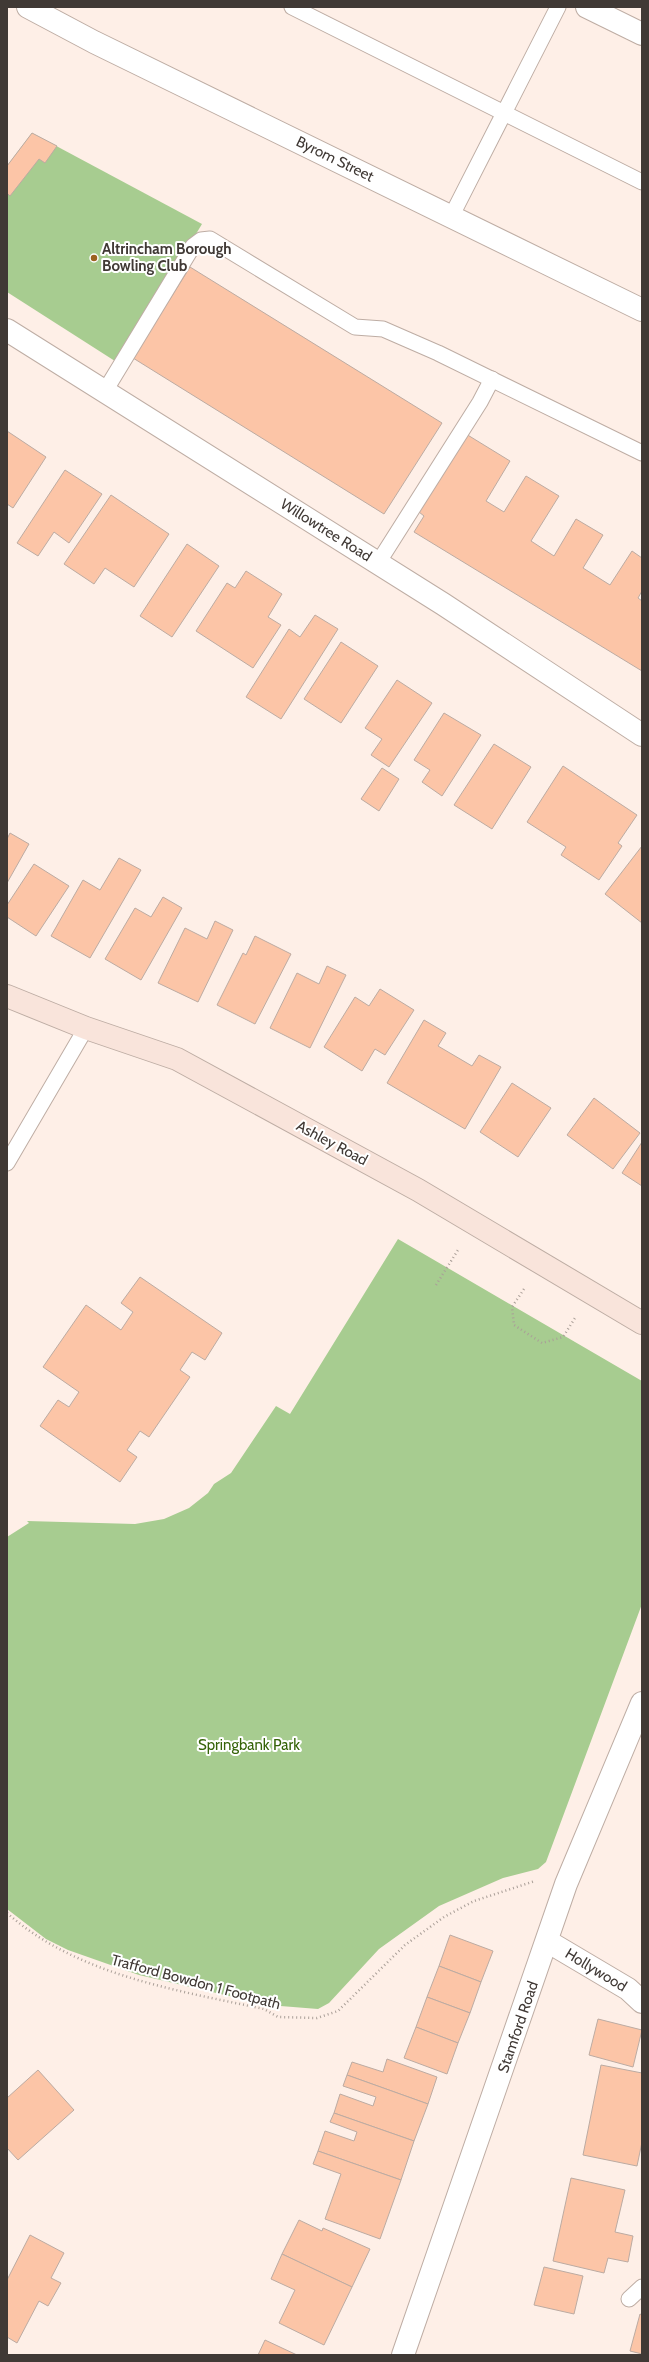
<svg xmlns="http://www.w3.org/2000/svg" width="649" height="2362" font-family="Cabin,sans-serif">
<rect width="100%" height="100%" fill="#feefe7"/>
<!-- green -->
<g fill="#a7cc90">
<polygon points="32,133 202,224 118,363 7,292 7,166"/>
<polygon points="398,1239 642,1381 642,1604 546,1862 538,1869 503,1878 439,1906 379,1949 329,2003 318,2009 268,2005 139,1975 68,1950 46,1939 7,1909 7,1537 29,1523 27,1521 135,1524 164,1519 189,1508 208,1493 214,1484 231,1473 276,1406 290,1414"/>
</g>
<!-- building -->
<g fill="#fcc5a7" stroke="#bcaba2">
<polygon points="32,133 57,146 45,163 39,159 10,196 7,193 7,166"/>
<polygon points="190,267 442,423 384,514 133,358"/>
<polygon points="7,431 46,457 13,508 7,504"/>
<polygon points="466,434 510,461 486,501 504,512 526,476 559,496 531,541 554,556 576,519 603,535 583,568 610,585 632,551 642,558 642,591 638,598 642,601 642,671 414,532 424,516 419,512"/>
<polygon points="65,470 102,494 69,543 54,532 38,556 17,543"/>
<polygon points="111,495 169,534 134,587 105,568 94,584 64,564"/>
<polygon points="187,544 219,566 172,637 140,616"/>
<polygon points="246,571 282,594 268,617 281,625 253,668 196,631 227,583 235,588"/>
<polygon points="315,615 338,629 281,719 246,697 289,629 300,637"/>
<polygon points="341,642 378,666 341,723 304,699"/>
<polygon points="397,680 432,703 389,767 371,755 382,739 365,728"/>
<polygon points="444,713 481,735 442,796 422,782 430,770 414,760"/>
<polygon points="494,744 531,767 492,829 454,805"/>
<polygon points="563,766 637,815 618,843 622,846 599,880 561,855 566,847 527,822"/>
<polygon points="382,768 399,779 379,811 361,799"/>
<polygon points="10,833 29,844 7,883 7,839"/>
<polygon points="642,846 642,923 605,894"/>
<polygon points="119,858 141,870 90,958 51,936 83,880 100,890"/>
<polygon points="34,864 69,886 36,936 7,917 7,905"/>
<polygon points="163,897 182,908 141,980 105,959 135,908 151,917"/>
<polygon points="215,921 233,930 198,1002 158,983 185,928 207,939"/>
<polygon points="255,936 291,954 255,1024 217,1005 243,953 246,955"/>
<polygon points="327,966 346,975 310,1048 270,1028 297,973 319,984"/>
<polygon points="380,989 414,1010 385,1055 375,1049 362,1071 324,1047 355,997 369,1006"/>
<polygon points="424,1020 446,1033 438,1046 472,1066 479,1055 501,1067 465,1129 387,1083"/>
<polygon points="512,1083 551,1108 518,1157 480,1132"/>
<polygon points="594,1098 640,1133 613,1169 567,1135"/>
<polygon points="642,1142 642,1186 622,1173"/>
<polygon points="140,1277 222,1333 205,1360 192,1352 180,1370 190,1377 149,1437 140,1431 127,1450 137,1457 120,1482 40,1426 58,1400 69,1407 79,1392 43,1367 86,1305 121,1330 133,1312 121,1303"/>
<polygon points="450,1935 493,1951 481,1982 439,1966"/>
<polygon points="439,1966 481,1982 470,2013 427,1997"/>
<polygon points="427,1997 470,2013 458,2043 416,2027"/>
<polygon points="598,2019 642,2030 633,2067 589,2055"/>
<polygon points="416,2027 458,2043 447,2074 404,2058"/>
<polygon points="387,2059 437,2077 428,2104 347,2075 352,2062 383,2072"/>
<polygon points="601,2065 642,2073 642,2142 637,2166 583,2155"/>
<polygon points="38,2070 74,2110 18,2160 7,2148 7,2098"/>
<polygon points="347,2075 428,2104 414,2141 334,2113 340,2094 373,2106 376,2097 343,2086"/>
<polygon points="334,2113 414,2141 401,2180 318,2151 325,2131 354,2141 357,2132 330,2122"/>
<polygon points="318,2151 401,2180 380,2239 325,2219 341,2174 313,2164"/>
<polygon points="571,2178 625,2190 615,2232 633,2236 628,2262 608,2258 604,2273 553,2261"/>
<polygon points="299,2220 322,2231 323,2228 370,2249 352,2287 282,2254"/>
<polygon points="30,2235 64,2253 51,2278 61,2283 48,2306 39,2301 17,2343 7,2337 7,2280"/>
<polygon points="282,2254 352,2287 324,2345 279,2323 295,2290 271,2279"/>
<polygon points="544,2267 583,2276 574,2314 534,2305"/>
<polygon points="640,2314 642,2315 642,2354 630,2351"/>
<polygon points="265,2340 297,2355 258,2355"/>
</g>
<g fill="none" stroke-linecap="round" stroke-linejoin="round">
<!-- service casing -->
<g stroke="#beada4" stroke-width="17">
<g id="service">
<polyline points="292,7 642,182"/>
<polyline points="452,215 558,7"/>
<polyline points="105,391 193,246 201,240 210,239 355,327 383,329 438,353 642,453"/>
<polyline points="378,563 480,402 492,379"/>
<polyline points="7,1163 86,1028"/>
<polyline points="629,2299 642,2287"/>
</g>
</g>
<!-- minor casing -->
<g stroke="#beada4" stroke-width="24">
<g id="minor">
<polyline points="28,7 94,42 642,310"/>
<polyline points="587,7 642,34"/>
<polyline points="7,330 443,604 642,735"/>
<polyline points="547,1941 628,1989 642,2002"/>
</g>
</g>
<!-- tertiary casing -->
<g stroke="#beada4" stroke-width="24">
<polyline id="tertiary" points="403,2355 566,1884 642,1703"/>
</g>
<!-- secondary casing -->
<g stroke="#beada4" stroke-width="24">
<polyline id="secondary" points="7,996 86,1028 177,1059 418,1190 642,1323"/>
</g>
<!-- path -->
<g stroke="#aa9f98" stroke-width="2.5" stroke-dasharray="1 3" stroke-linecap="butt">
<polyline points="436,1285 458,1250"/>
<polyline points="524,1289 512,1307 514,1325 542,1343 563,1337 575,1318"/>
<path d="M7 1913C77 1975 175 1990 264 2009L278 2017 317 2018 338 2011 405 1945 444 1917 474 1901 535 1881"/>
</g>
<!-- service -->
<use href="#service" stroke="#fff" stroke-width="15"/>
<!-- minor -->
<use href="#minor" stroke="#fff" stroke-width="22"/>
<!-- tertiary -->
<use href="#tertiary" stroke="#fff" stroke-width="22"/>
<!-- secondary -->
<use href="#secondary" stroke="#f9e4db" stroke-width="22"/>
</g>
<!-- markers -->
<circle fill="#9c6220" stroke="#fff" stroke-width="1.5" cx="94" cy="258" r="4"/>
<g text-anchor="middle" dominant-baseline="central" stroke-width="4" stroke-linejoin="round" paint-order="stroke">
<!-- street labels -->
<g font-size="15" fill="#403935" stroke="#fff">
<text transform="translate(335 159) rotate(26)">Byrom Street</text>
<text transform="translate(326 530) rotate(32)">Willowtree Road</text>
<text transform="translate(332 1143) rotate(28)">Ashley Road</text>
<text transform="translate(596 1970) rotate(31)">Hollywood</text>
<text transform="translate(196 1982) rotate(15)">Trafford Bowdon 1 Footpath</text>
<text transform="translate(518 2027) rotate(-71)">Stamford Road</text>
</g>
<!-- poi labels -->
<g font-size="15" font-weight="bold" fill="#403935" stroke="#fff" text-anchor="start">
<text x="102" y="249">Altrincham Borough<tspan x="102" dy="17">Bowling Club</tspan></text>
</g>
<!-- park labels -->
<g font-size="15" fill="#356308" stroke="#fff">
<text x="249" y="1745">Springbank Park</text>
</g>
</g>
<!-- border -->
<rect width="649" height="2362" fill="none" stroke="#403935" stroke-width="16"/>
</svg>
